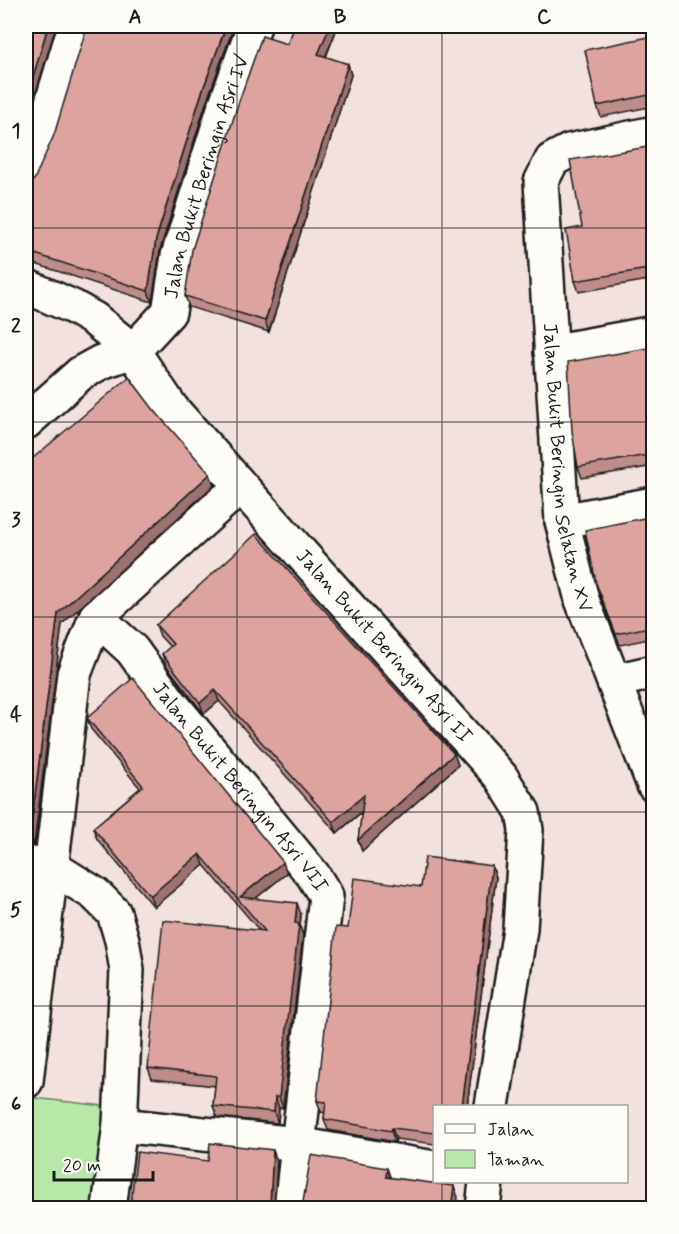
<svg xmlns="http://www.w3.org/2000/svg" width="679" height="1234" font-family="Mynerve,sans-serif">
<rect width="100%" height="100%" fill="#f3e1dd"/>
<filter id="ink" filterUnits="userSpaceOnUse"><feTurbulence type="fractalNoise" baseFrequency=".0167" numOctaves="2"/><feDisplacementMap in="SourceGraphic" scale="12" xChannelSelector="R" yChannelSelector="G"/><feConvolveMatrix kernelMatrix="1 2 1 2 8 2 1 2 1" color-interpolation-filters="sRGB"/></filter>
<g filter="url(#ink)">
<!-- green -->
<polygon fill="#b7e8a8" stroke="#6a8262" stroke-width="1.5" points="34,1098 104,1106 92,1208 26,1208 26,1170"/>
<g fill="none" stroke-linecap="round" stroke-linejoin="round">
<!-- street casing -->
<g stroke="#1c1c1c" stroke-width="38">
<g id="street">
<path id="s1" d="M654 133 569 151 552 160 541 182 562 521 582 600 654 785"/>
<polyline points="26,177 41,139 75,26"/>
<path id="s2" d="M26 286 73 307 94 319 133 351 172 409 501 777 523 812 526 830 520 929 492 1106"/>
<polyline points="551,352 654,333"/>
<path id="s3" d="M26 422 81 373 101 362 133 351 169 312 178 256 224 109 254 26"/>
<path id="s4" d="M241 489 224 501 96 617 132 650 169 701 313 875 326 896 291 1208"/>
<polyline points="562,521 654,504"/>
<polyline points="614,681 654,672"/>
<polyline points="26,863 52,867 95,894 114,913 122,940 127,970 120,1125 109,1208"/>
<polyline points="26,1081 74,674 96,617"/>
<polyline points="120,1125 297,1144 434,1168"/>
<polyline points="483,1208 486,1182"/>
</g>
</g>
<!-- street -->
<use href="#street" stroke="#fdfcf7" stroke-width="33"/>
</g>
<!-- wall -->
<g fill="#be8c89" stroke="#1c1c1c" stroke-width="1.5">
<polygon points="338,26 326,57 348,64 351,75 269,332 189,307 185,296"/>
<polygon points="654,36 654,106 601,117 597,106"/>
<polygon points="206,103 160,250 152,302 26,261 26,184"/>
<polygon points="654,146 654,279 579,292 575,281 582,227"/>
<polygon points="654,347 654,466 582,478 578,467"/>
<polygon points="154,410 214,485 62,624 34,845 26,846 26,464"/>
<polygon points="654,516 654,638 620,645 596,583"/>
<polygon points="156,625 454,754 458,765 362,851 358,840 362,812 337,833 219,701 204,714 166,665 162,654 170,647 160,636"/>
<polygon points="87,718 287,873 255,899 301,914 300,927 303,935 283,1108 279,1108 278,1123 217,1117 213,1106 215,1086 152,1079 148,1068 259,930 204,865 154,907 97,839 93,828 140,788 91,729"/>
<polygon points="492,866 496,877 467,1107 435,1107 435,1144 396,1139 395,1142 328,1130 324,1119 325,1113 321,1112 317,1101 348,928 421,887"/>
</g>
<!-- shaded-wall -->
<g fill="#9b726f" stroke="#1c1c1c" stroke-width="1.5">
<polygon points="48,26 56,26 26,125 26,101"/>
<polygon points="226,26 234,26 206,103 160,250 152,302 148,291 156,239 202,92"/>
<polygon points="330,26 338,26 322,65 318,54"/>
<polygon points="348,64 351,75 269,332 265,321"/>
<polygon points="210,474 214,485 62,624 34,845 30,834 58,613"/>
<polygon points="215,690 219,701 204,714 200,703"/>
<polygon points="454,754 458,765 362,851 358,840"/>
<polygon points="364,795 368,806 337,833 333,822"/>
<polygon points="200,854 204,865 154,907 150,896"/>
<polygon points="283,862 287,873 245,907 240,897"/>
<polygon points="492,866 496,877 467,1107 462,1107"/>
<polygon points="27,872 31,883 26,924 26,880"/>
<polygon points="297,903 301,914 300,927 303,935 283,1108 279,1097"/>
<polygon points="275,1097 279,1108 278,1123 274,1112"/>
<polygon points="392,1128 396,1139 395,1142 391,1131"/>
<polygon points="273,1150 277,1161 274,1209 271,1209 270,1204"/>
<polygon points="387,1168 391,1179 386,1177"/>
<polygon points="454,1186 458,1197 456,1209 451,1209"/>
</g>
<!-- building -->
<g fill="#dda39f" stroke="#1c1c1c" stroke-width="1.5">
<polygon points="26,26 48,26 26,101"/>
<polygon points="87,26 226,26 202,92 156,239 148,291 26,251 26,184 34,180 54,135"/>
<polygon points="295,26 330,26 318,54 348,64 265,321 185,296 192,250 238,104 262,36 287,44"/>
<polygon points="654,36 654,94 597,106 585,50"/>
<polygon points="654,146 654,268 575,281 566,230 582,227 570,160"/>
<polygon points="654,347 654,454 578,467 572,431 568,362"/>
<polygon points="129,377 154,410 210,474 58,613 30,834 26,834 26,464"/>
<polygon points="654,516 654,626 616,634 596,583 585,530"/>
<polygon points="256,534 454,754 358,840 364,795 333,822 215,690 200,703 162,654 173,644 156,625"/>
<polygon points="133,678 283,862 240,897 297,903 295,923 299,924 279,1097 275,1097 274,1112 213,1106 216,1076 148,1068 163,920 265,931 200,854 150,896 93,828 143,786 87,718"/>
<polygon points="654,686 654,718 647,687"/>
<polygon points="425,857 492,866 462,1107 435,1107 435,1133 392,1128 391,1131 324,1119 326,1102 317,1101 336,927 348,928 354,878 421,887"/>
<polygon points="210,1143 273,1150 270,1204 273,1209 130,1209 137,1152 208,1161"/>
<polygon points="311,1155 387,1168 386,1177 454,1186 451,1209 301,1209 302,1208"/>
</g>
</g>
<!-- grid -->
<path fill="none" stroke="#1c1c1c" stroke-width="1.5" stroke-opacity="0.55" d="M237 26V1208M442 26V1106M26 228H654M26 422H654M26 617H654M26 812H654M26 1006H654M442 1182V1208"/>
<g text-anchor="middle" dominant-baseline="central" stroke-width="5" stroke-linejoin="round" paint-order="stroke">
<!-- street labels -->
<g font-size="20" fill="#1c1c1c" stroke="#fdfcf7">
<text stroke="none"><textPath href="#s3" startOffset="324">Jalan Bukit Beringin Asri IV</textPath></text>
<text stroke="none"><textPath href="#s1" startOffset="418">Jalan Bukit Beringin Selatan XV</textPath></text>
<text stroke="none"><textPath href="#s2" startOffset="514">Jalan Bukit Beringin Asri II</textPath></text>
<text stroke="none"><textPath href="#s4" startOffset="417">Jalan Bukit Beringin Asri VII</textPath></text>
</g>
</g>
<!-- margin -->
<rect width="679" height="1234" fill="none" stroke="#fdfcf7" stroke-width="66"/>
<!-- legend -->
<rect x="433" y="1105" width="195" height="78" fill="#fdfcf7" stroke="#a3a29f" stroke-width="1.5"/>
<rect x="445" y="1124" width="30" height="9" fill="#fdfcf7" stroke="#a3a29f" stroke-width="1.5"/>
<text x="487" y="1135" font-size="18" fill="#1c1c1c">Jalan</text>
<rect x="445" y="1150" width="30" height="18" fill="#b7e8a8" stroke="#a3a29f" stroke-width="1.5"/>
<text x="487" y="1165" font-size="18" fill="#1c1c1c">Taman</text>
<!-- scale -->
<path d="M54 1171v9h99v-9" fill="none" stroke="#1c1c1c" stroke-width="3"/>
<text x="63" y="1171" font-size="18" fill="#1c1c1c" stroke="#fdfcf7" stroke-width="4.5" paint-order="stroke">20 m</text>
<rect x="33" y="33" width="613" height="1168" fill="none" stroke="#1c1c1c" stroke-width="2"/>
<g font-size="20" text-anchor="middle" font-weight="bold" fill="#1c1c1c">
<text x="135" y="23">A</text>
<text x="340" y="23">B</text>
<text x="544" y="23">C</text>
<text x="16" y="137">1</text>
<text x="16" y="332">2</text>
<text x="16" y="526">3</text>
<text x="16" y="721">4</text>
<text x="16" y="916">5</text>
<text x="16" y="1110">6</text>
</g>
</svg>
